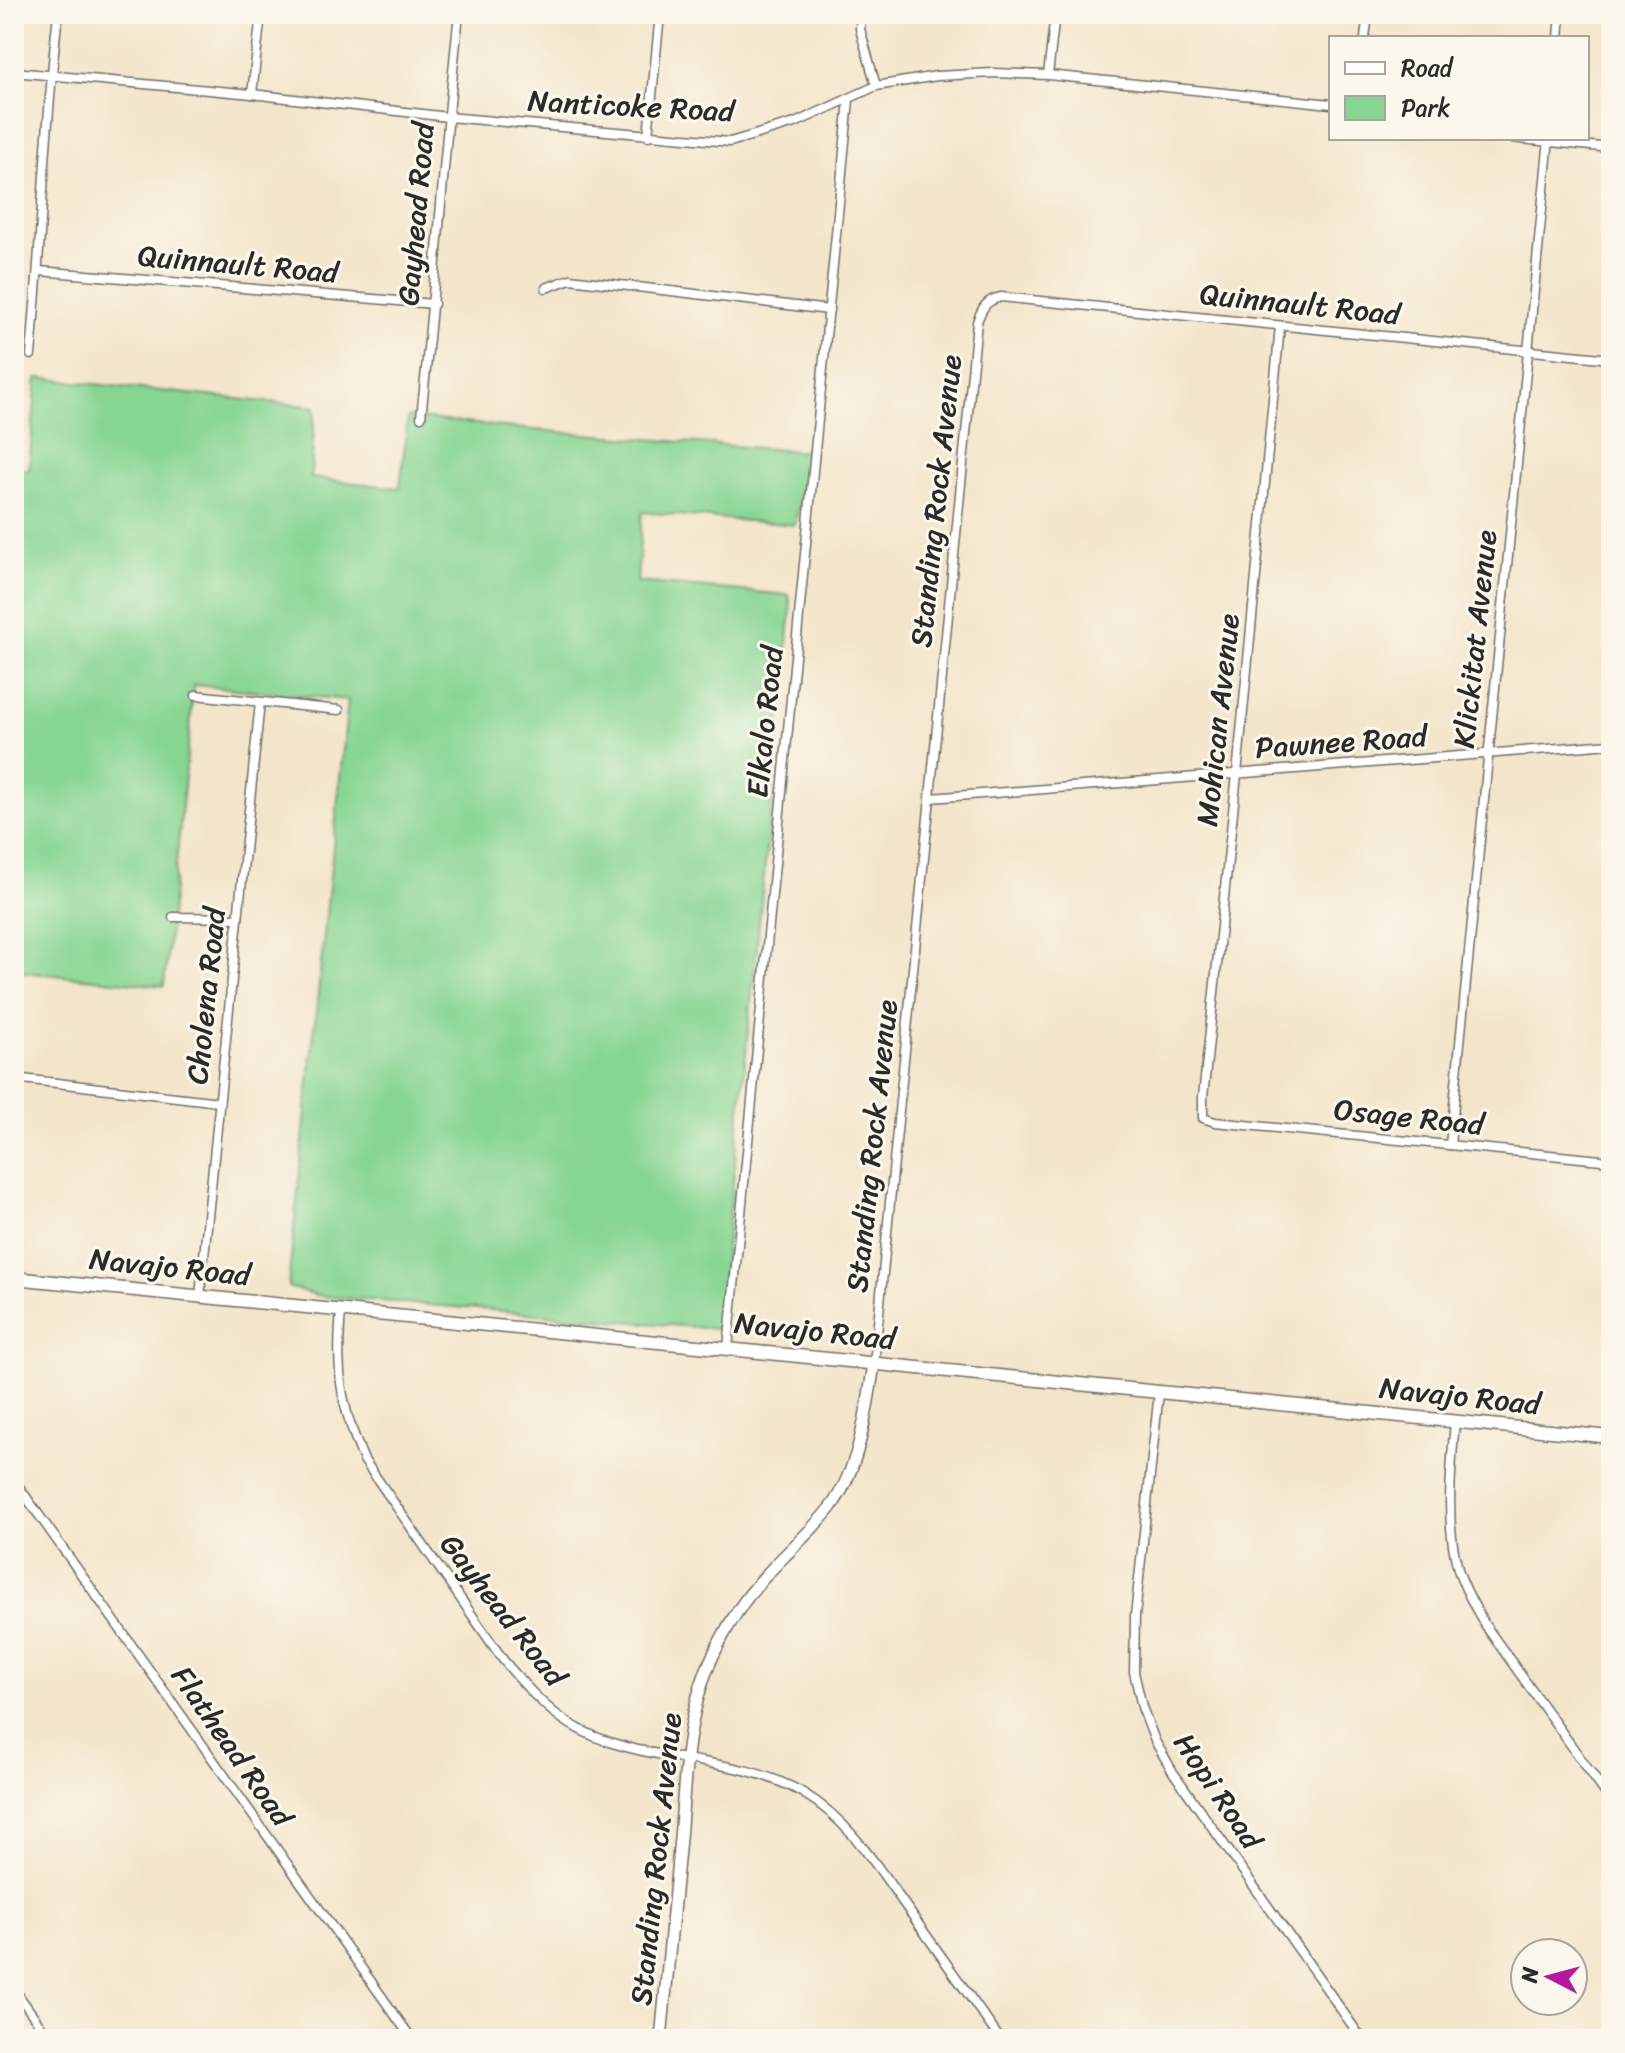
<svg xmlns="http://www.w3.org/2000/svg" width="1625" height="2053" font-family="Sriracha,sans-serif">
<rect width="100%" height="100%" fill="#fbf7ec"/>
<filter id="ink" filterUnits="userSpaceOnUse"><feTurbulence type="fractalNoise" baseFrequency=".0125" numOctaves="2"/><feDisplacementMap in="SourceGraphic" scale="16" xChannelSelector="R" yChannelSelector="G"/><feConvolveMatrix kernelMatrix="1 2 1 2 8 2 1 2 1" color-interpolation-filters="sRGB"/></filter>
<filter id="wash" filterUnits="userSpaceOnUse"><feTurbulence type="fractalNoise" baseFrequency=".006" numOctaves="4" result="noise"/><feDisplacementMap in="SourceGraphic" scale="32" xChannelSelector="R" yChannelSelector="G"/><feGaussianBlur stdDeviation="1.8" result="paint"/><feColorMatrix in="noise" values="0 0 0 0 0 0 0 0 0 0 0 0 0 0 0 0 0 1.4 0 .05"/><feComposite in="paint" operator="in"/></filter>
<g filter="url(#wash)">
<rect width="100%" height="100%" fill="#f3e5ca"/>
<!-- green -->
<polygon fill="#87d593" stroke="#59805f" stroke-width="2" points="37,378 315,407 311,478 400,488 408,417 523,429 808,452 795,525 642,512 637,582 789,595 791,609 718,1329 320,1296 288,1287 348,700 194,685 164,986 14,971 14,468 29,470"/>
</g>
<g filter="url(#ink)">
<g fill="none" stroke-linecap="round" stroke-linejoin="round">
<!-- minor casing -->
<g stroke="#716c63" stroke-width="11">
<g id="minor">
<polyline points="861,14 860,29 876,86"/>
<polyline points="1365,38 1368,14"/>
<polyline points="1559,38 1561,14"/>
<polyline points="14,72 252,94 448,117 730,142 795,123 876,86 937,76 993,73 1048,75 1331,104"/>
<polyline points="1048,75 1055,14"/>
<polyline points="252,94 261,14"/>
<polyline points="648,136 660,14"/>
<polyline points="1511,138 1611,148"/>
<polyline points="39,271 434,304"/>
<polyline points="546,288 570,279 829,310"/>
<polyline points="1280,326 1237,774 1203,1097 1203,1118 1215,1122 1611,1161"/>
<path d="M31 355C41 242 45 127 58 14"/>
<path d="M421 417C436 283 444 148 459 14"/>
<polyline points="196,695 339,710"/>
<polyline points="931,798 1611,744"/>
<polyline points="173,917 238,918"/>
<polyline points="14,1078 219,1102"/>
<polyline points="1450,1145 1549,138"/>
<polyline points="200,1296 260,702"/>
<path d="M341 1311C336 1371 340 1405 364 1460L504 1661C524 1684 544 1708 570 1724 640 1767 731 1751 803 1793 851 1821 880 1871 912 1915 941 1956 971 1998 1000 2039"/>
<polyline points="728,1348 849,100"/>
<path d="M874 1364 977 322C982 308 986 300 1001 297L1611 359"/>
<polyline points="1159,1392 1135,1616 1134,1672 1142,1707 1155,1741 1173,1772 1362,2039"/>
<path d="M1455 1421C1451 1469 1445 1523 1458 1569 1464 1589 1475 1607 1485 1625L1611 1801"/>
<polyline points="14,1480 412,2039"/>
<polyline points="14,1989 50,2039"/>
</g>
</g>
<!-- tertiary casing -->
<g stroke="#716c63" stroke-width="14">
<path id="tertiary" d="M661 2039C667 1972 674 1906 680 1839 685 1780 686 1715 711 1660 723 1634 736 1610 755 1588 778 1559 807 1537 830 1508 859 1471 867 1409 874 1364"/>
</g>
<!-- secondary casing -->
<g stroke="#716c63" stroke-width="15">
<polyline id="secondary" points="14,1278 1611,1437"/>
</g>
<!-- minor -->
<use href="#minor" stroke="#fff" stroke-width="8"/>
<!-- tertiary -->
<use href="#tertiary" stroke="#fff" stroke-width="11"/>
<!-- secondary -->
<use href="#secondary" stroke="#fff" stroke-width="12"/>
</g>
</g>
<g text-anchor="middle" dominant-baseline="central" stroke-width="6" stroke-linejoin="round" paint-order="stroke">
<!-- street labels -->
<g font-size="30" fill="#2b2b2b" stroke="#fbf7ec">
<text transform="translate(631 106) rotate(3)">Nanticoke Road</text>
<text transform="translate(416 214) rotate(-85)">Gayhead Road</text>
<text transform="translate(238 264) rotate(5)">Quinnault Road</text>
<text transform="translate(1300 304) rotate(6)">Quinnault Road</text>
<text transform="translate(936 501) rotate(-84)">Standing Rock Avenue</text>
<text transform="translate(1475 639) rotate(-84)">Klickitat Avenue</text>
<text transform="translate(1218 720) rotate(-84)">Mohican Avenue</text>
<text transform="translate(765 722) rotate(-84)">Elkalo Road</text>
<text transform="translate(1341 742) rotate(-4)">Pawnee Road</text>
<text transform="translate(206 996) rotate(-84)">Cholena Road</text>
<text transform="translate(1409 1117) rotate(6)">Osage Road</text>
<text transform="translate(872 1146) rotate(-84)">Standing Rock Avenue</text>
<text transform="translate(170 1267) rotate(6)">Navajo Road</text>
<text transform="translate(815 1331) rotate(6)">Navajo Road</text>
<text transform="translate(1460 1396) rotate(6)">Navajo Road</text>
<text transform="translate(503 1610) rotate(52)">Gayhead Road</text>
<text transform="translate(232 1746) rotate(55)">Flathead Road</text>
<text transform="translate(1218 1791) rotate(56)">Hopi Road</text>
<text transform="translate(656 1859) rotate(-84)">Standing Rock Avenue</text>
</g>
</g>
<!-- margin -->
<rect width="1625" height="2053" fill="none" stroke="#fbf7ec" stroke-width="48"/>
<!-- legend -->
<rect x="1329" y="36" width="260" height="104" fill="#fbf7ec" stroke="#a8a59f" stroke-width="2"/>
<rect x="1345" y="62" width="40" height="12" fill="#ffffff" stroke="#a8a59f" stroke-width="2"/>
<text x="1401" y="76" font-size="24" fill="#2b2b2b">Road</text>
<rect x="1345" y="96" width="40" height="24" fill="#87d593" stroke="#a8a59f" stroke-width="2"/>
<text x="1401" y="116" font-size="24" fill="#2b2b2b">Park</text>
<!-- north arrow -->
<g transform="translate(1549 1977) rotate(276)"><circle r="38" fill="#fbf7ec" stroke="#a8a59f" stroke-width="2"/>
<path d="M0-6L14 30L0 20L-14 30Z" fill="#b5179e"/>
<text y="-12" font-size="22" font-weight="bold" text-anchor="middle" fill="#2b2b2b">N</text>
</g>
</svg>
